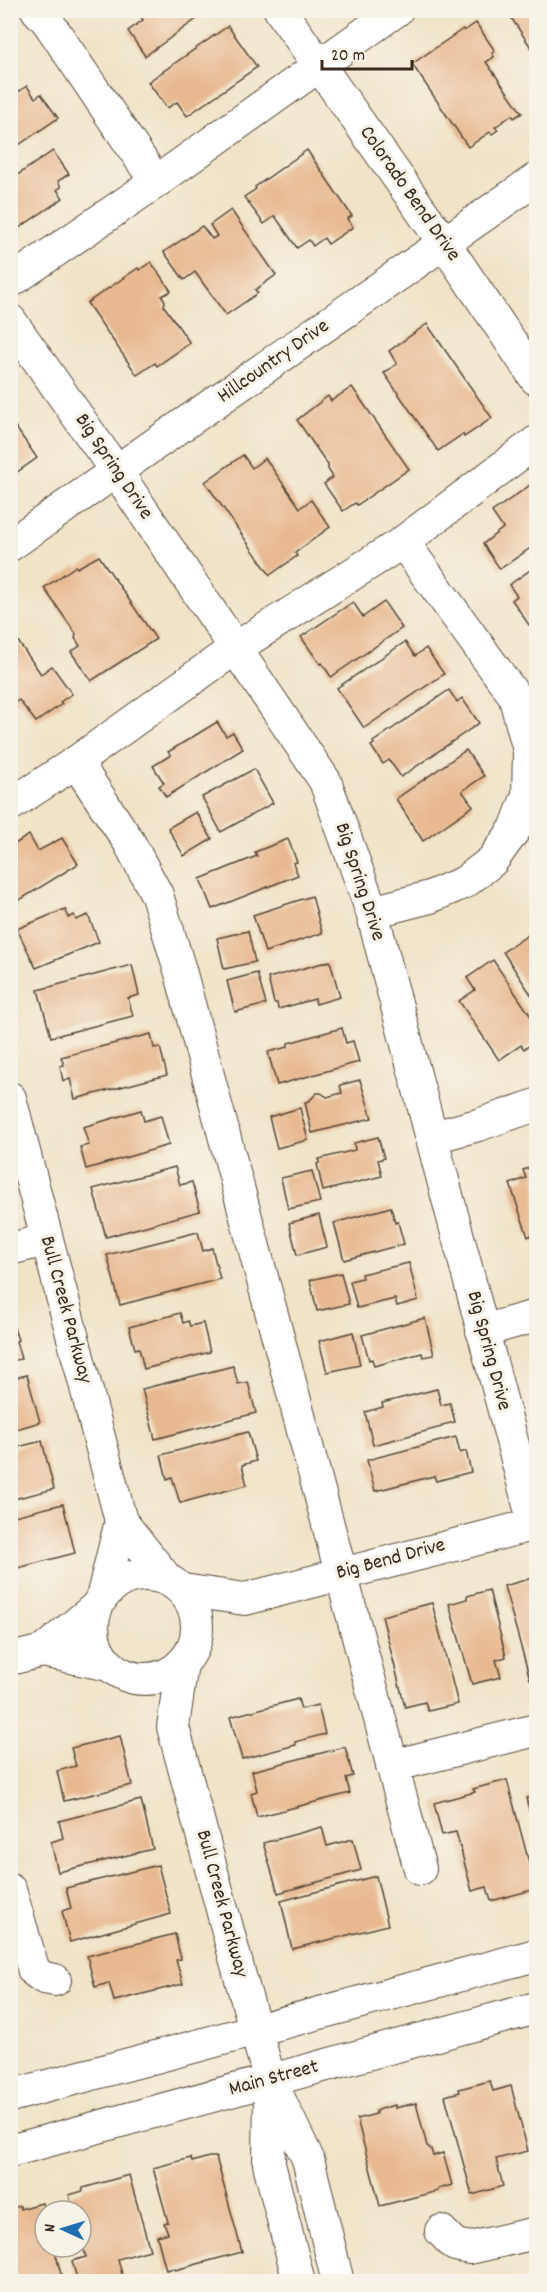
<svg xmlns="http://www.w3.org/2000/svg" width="547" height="2292" font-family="Dekko,sans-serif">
<rect width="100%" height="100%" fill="#f7f3e8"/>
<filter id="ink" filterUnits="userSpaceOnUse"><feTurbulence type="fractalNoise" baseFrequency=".0167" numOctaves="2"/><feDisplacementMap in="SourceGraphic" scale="12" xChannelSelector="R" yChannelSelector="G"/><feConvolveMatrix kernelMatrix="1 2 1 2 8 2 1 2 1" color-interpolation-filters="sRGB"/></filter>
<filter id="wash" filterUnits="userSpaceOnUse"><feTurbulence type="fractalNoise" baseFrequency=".008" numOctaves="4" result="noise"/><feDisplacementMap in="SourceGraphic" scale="24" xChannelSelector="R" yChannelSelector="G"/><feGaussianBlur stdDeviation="1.35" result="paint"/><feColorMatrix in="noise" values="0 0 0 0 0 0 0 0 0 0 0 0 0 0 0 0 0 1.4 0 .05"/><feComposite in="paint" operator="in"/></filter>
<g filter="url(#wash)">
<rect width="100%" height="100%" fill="#f0e3c7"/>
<g id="blocks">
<!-- building -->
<g fill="#e8b991">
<polygon points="137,10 209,10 145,56 128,31 143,20"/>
<polygon points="506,10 536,10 536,55"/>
<polygon points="476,23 495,51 492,53 494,57 486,62 522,113 514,118 512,115 495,127 498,130 492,134 490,132 468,147 412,64 463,29 464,31"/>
<polygon points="228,26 257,67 187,116 177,102 167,108 148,82"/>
<polygon points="27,86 35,98 41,94 58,118 10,151 10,97"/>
<polygon points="307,150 352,216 347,219 353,227 328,244 324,238 313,246 309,240 297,248 275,216 264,224 244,197 256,189 255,187"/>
<polygon points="53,151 69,174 58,181 61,187 57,190 63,198 19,228 10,216 10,180"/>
<polygon points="231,210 276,275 255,290 258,293 226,315 195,272 184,280 164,252 202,226 212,239 217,236 210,225"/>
<polygon points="151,262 171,291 162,296 165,301 164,306 190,343 157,366 155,363 137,375 87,303 138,268 139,270"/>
<polygon points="427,324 492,418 464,437 463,434 438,451 384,373 397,364 389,351"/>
<polygon points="352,387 409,469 357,505 355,503 343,511 324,484 333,477 328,469 328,465 297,420 328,396 331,401"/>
<polygon points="10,419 37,458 10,477"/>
<polygon points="243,455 252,468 265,458 300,508 311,500 330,527 295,553 297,556 270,575 205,482"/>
<polygon points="536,481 536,544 500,569 483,544 503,528 492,512"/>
<polygon points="99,556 156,639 91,681 71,652 80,646 75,638 76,634 44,588 76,566 77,568"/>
<polygon points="536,566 536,620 529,625 512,600 517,596 509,585"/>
<polygon points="353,602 363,617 384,602 402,628 331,677 322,663 320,664 301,637"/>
<polygon points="10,630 41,674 52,666 72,694 60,702 62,704 36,722 19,700 10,706"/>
<polygon points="405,642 415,656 426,648 444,674 364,728 337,688"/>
<polygon points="449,690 457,702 462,698 479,723 401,777 389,760 383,764 371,746 374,744 373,742"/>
<polygon points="217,722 226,736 233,732 243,749 166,797 159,786 164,783 153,766 171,755 168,752"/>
<polygon points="466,750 484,776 462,791 473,806 423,841 396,799"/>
<polygon points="254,769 273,803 221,832 202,797"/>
<polygon points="196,812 212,839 184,856 168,828"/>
<polygon points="29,835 38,851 62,838 78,864 10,906 10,847"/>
<polygon points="288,839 297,862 293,863 298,875 212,909 200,879 257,856 255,852"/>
<polygon points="312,896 322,933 265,952 253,915"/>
<polygon points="65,909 68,918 74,915 76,920 88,915 99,942 36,968 17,929"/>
<polygon points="248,931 255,962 224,969 217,938"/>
<polygon points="528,935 536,948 536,1002 503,952"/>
<polygon points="493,960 536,1024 536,1041 524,1049 521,1045 499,1060 459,1001 475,990 467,978"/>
<polygon points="330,961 340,997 316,1004 315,999 278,1009 277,1003 274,1003 268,978"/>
<polygon points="132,965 139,995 128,998 133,1016 51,1037 38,990"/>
<polygon points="257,973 266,1004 235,1012 227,981"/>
<polygon points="342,1028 346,1043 353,1041 359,1062 277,1085 268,1052 288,1047 288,1043"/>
<polygon points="151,1034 154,1048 160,1047 167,1075 75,1099 70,1079 63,1081 60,1066 64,1065 61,1057"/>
<polygon points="360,1080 372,1118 312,1133 305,1102 309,1101 317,1093 321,1093 327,1097 342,1093 340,1085"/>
<polygon points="300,1108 308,1140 277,1148 269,1117"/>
<polygon points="141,1110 144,1121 161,1116 169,1145 86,1169 80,1147 89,1145 83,1127"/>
<polygon points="378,1137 384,1158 378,1160 382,1176 323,1191 317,1164 319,1163 319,1159 355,1150 354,1143"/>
<polygon points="536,1165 536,1249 531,1235 528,1237 510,1184 526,1178 523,1170"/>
<polygon points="175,1167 180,1185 192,1182 200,1211 106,1237 93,1189"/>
<polygon points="312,1171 320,1202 288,1209 281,1178"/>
<polygon points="391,1207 395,1223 398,1222 404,1244 344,1260 334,1223"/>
<polygon points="319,1215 327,1247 297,1255 289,1223"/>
<polygon points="198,1232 203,1251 212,1248 220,1279 120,1305 107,1255"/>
<polygon points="409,1263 418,1300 397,1306 395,1299 357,1308 350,1281 362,1278 361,1274"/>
<polygon points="341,1273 349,1304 317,1311 310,1280"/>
<polygon points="180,1313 183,1323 188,1321 190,1326 203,1323 210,1352 144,1369 139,1348 135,1349 129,1327"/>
<polygon points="10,1315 18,1340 16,1341 21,1359 10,1361"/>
<polygon points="425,1318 434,1355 423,1357 422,1353 374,1366 372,1359 369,1360 362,1335"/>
<polygon points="353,1332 360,1365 327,1372 319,1341"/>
<polygon points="233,1366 238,1384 248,1382 256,1413 155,1439 142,1389"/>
<polygon points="27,1375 40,1422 10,1431 10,1379"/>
<polygon points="437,1389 441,1405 450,1403 455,1422 442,1425 442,1427 373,1445 365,1412 383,1407 382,1403"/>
<polygon points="248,1432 256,1461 242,1465 247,1485 180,1503 172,1477 167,1479 161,1455"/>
<polygon points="456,1437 460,1453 466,1451 471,1472 436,1481 434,1476 375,1491 367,1460"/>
<polygon points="42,1441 54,1489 10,1500 10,1449"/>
<polygon points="63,1504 75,1553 10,1570 10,1517"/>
<polygon points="536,1577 536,1677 530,1679 504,1586"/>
<polygon points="489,1590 506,1657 496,1660 501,1677 472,1684 449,1604 467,1599 467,1596"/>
<polygon points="432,1603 458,1704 428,1711 425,1702 405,1707 382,1616"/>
<polygon points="298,1699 301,1709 318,1705 325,1734 295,1742 296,1745 242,1759 230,1717"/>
<polygon points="120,1736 132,1785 64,1801 57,1771 76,1766 71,1748"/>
<polygon points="345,1747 353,1776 346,1778 350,1793 257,1817 251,1793 257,1791 252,1771"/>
<polygon points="507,1780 536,1889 491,1901 487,1887 472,1891 456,1832 442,1835 434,1803 475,1792 473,1789"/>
<polygon points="536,1796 536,1835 526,1798"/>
<polygon points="141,1800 153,1849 58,1872 51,1842 63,1838 59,1821"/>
<polygon points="322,1827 327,1846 353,1839 361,1870 278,1893 263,1843"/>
<polygon points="158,1865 171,1914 70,1942 62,1911 71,1908 66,1888"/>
<polygon points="376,1876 388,1925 292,1949 281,1901"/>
<polygon points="175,1934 181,1959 176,1960 183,1984 114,2001 109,1983 95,1987 87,1956"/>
<polygon points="490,2081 493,2091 511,2086 528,2151 496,2159 503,2186 472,2195 445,2096 460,2092 459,2089"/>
<polygon points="416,2103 427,2146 431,2149 433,2156 443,2153 452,2185 438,2189 438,2191 380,2206 357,2119 376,2114 376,2111 380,2109 395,2105 395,2108"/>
<polygon points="209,2157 216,2157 242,2252 175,2270 174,2268 166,2270 157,2236 168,2233 164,2223 168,2222 153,2168 191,2158 192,2162"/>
<polygon points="129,2175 150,2250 118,2259 124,2282 78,2282 72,2261 86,2257 81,2240 81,2211 73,2211 69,2195 83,2191 83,2188"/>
<polygon points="42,2203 45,2214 45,2247 54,2247 63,2282 10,2282 10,2208 20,2206 20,2209"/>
</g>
</g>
</g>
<g filter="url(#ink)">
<use href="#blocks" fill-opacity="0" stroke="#564637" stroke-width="1.5"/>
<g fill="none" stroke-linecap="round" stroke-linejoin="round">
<!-- minor casing -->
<g stroke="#564637" stroke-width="34">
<g id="minor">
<polyline points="37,10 48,22 156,182"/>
<polyline points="280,10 444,243 536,379"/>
<polyline points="10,282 156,182 397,10"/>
<polyline points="10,320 116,471 325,781 372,912 534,1524"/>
<polyline points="10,545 536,179"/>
<polyline points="76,762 129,842 157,895 180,970 420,1869"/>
<polyline points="10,805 76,762 234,649 403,542 536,442"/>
<polyline points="372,912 430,897 465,882 492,861 515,829 528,795 529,750 514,695 403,542"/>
<polyline points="10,1098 121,1521 166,1578"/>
<polyline points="433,1137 478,1125 536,1105"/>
<polyline points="10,1249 46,1240"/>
<polyline points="482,1331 536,1316"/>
<circle cx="145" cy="1627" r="52"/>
<polyline points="183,1590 245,1599 536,1524"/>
<polyline points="103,1594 121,1521"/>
<polyline points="43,1651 109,1665"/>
<polyline points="10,1659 43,1651 96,1607"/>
<polyline points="182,1663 173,1727 240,1976 270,2080 308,2159 338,2282"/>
<polyline points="392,1766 536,1730"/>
<polyline points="10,1890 34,1971 44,1978 55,1980"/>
<polyline points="270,2087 269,2164 299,2282"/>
<polyline points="10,2096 536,1955"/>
<polyline points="10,2151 536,2008"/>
<polyline points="441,2231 455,2245 470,2248 536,2233"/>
</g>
</g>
<!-- minor -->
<use href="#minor" stroke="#fff" stroke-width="32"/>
</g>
</g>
<g text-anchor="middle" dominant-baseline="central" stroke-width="6" stroke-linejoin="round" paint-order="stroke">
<!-- street labels -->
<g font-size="21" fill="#3b2a1e" stroke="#f7f3e8">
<text transform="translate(409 194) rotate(55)">Colorado Bend Drive</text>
<text transform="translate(274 362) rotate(-35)">Hillcountry Drive</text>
<text transform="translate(113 467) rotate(56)">Big Spring Drive</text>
<text transform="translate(359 882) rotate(72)">Big Spring Drive</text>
<text transform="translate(65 1310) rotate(75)">Bull Creek Parkway</text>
<text transform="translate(488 1351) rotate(75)">Big Spring Drive</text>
<text transform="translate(391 1560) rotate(-15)">Big Bend Drive</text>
<text transform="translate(221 1904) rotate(75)">Bull Creek Parkway</text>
<text transform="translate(274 2079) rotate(-15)">Main Street</text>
</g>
</g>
<!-- margin -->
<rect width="547" height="2292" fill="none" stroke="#f7f3e8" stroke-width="36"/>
<!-- north arrow -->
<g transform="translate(63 2229) rotate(274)"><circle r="28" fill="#f7f3e8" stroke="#aca397" stroke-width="1.5"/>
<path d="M0-4.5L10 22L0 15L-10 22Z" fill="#1f6fb2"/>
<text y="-9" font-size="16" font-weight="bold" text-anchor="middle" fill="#3b2a1e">N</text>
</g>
<!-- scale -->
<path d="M322 60v9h90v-9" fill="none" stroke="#3b2a1e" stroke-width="3"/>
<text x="331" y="60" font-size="18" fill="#3b2a1e" stroke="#f7f3e8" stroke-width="4.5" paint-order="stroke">20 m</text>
</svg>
